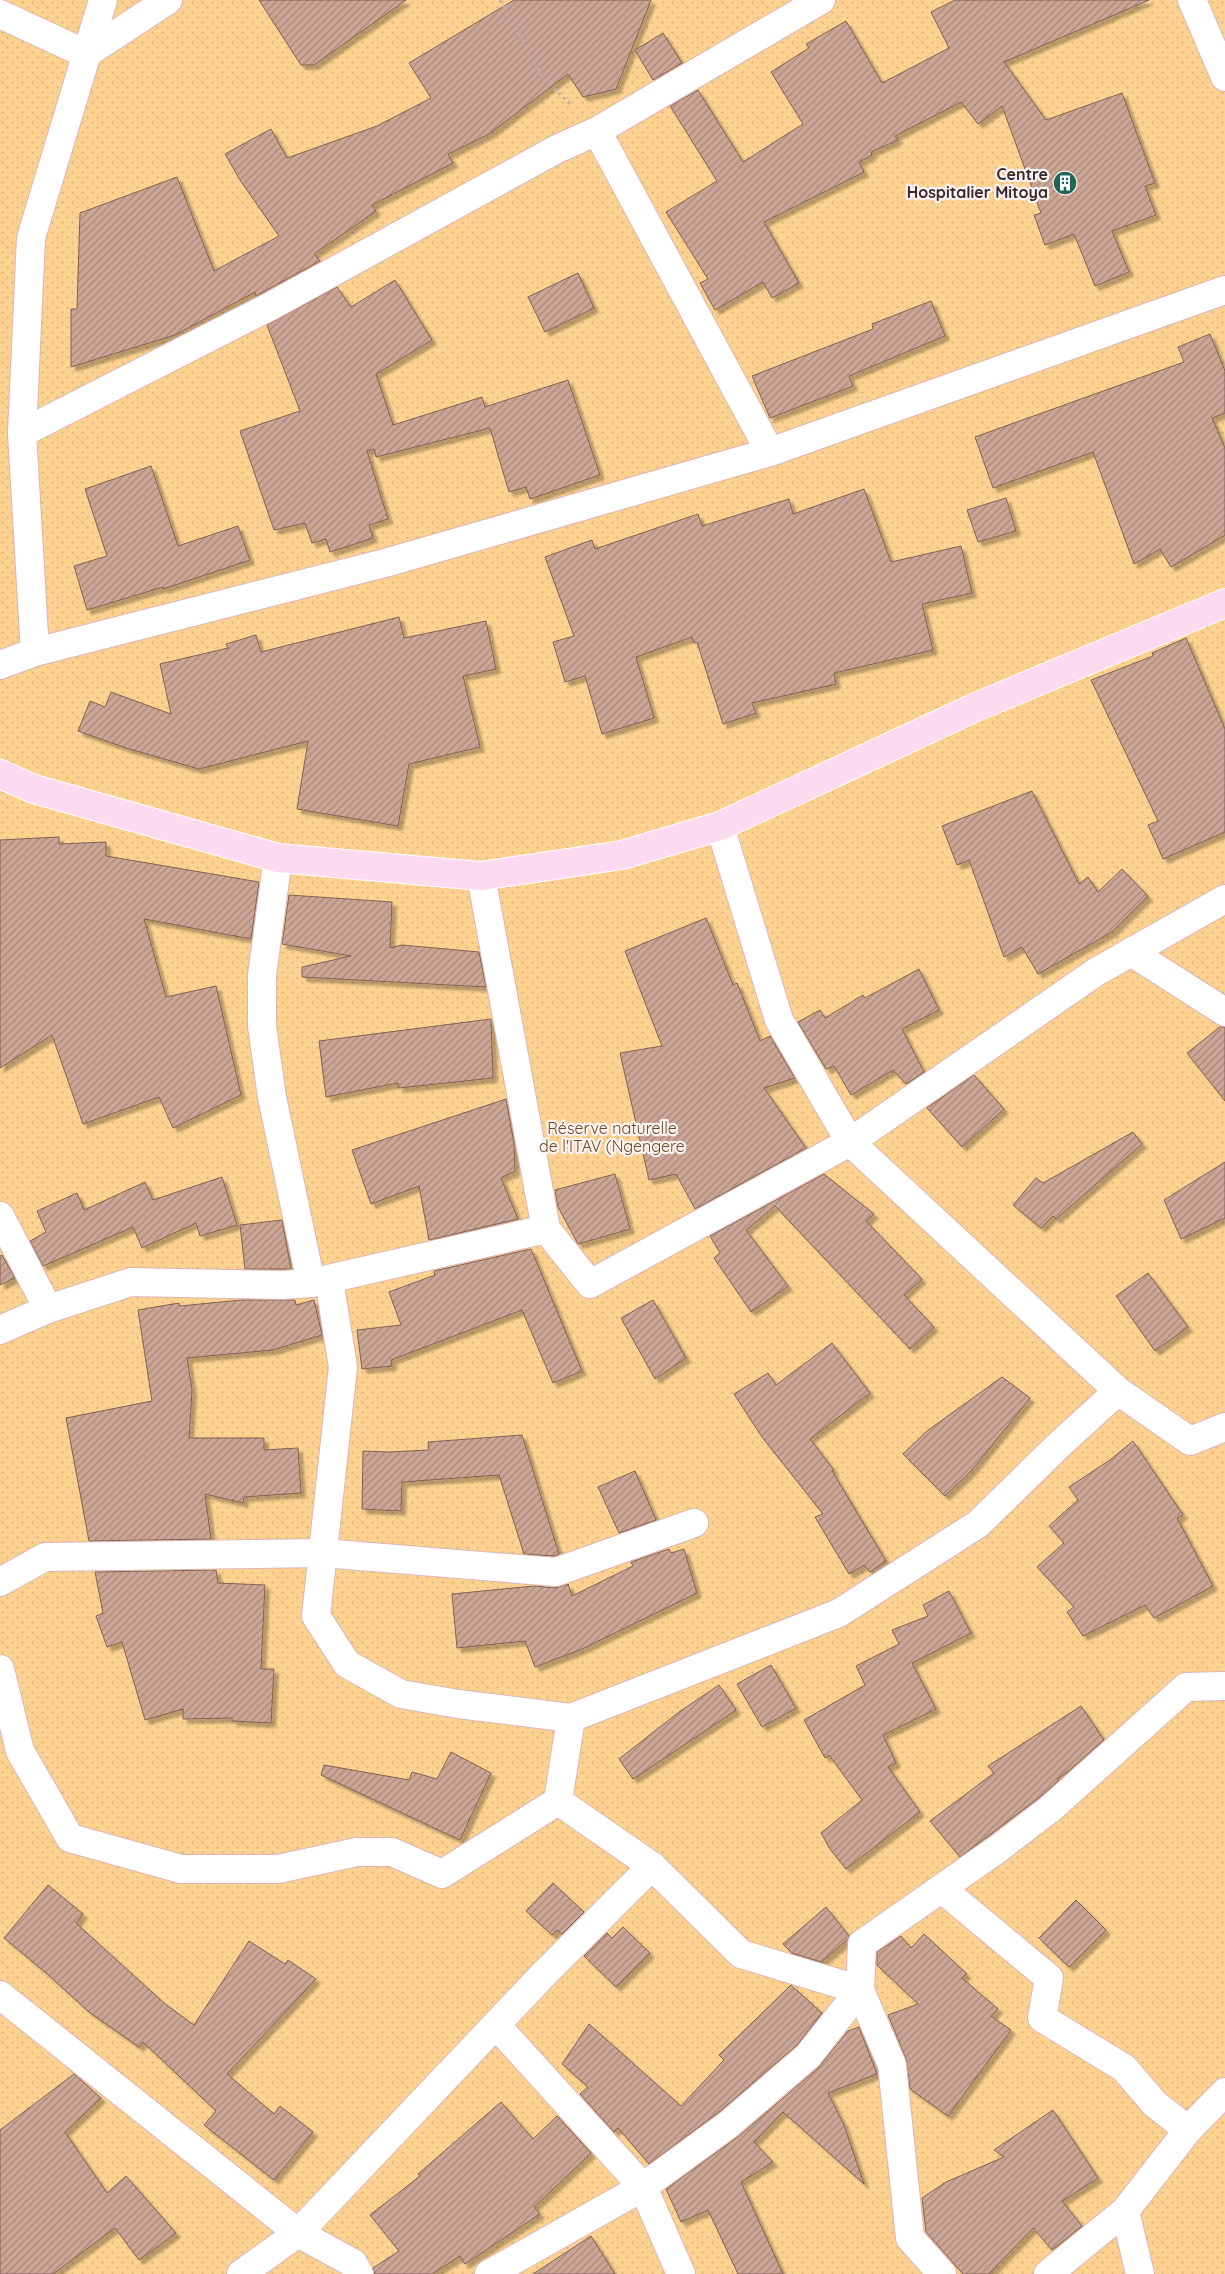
<svg xmlns="http://www.w3.org/2000/svg" width="1225" height="2274" font-family="Quicksand,sans-serif">
<defs>
<pattern id="green-dots" width="8" height="8" patternUnits="userSpaceOnUse" patternTransform="scale(1.25)"><rect width="8" height="8" fill="#fdd290"/><path d="M2 2h.1M6 6h.1" fill="none" stroke="#dab47c" stroke-width="1.8" stroke-linecap="round"/></pattern>
<pattern id="building-hatch" width="6" height="6" patternUnits="userSpaceOnUse" patternTransform="scale(1.25)"><rect width="6" height="6" fill="#cba695"/><path d="M-1 1l2-2M0 6l6-6M5 7l2-2" fill="none" stroke="#a6877a"/></pattern>
<filter id="shadow"><feDropShadow dx="4.5" dy="4.5" stdDeviation="1" flood-color="#0004"/></filter>
</defs>
<rect width="100%" height="100%" fill="#fbe0e2"/>
<!-- green -->
<rect fill="url(#green-dots)" x="0" y="0" width="1225" height="2274"/>
<!-- building -->
<g fill="url(#building-hatch)" stroke="#826152" filter="url(#shadow)">
<polygon points="259,0 406,0 314,65 301,65"/>
<polygon points="514,0 651,0 616,89 583,97 568,74 489,134 448,154 453,163 372,205 376,211 314,254 320,261 256,296 255,292 175,335 71,367 71,309 77,309 80,213 177,177 214,271 279,236 240,180 225,154 271,129 287,158 377,126 431,98 409,63"/>
<polygon points="955,0 1149,0 1004,62 1046,120 1122,93 1155,183 1145,186 1156,215 1112,231 1129,272 1095,286 1074,234 1045,245 1034,215 1041,213 1002,106 978,124 961,102 895,136 898,140 871,152 872,155 859,162 864,172 764,222 799,283 772,298 763,282 715,310 700,283 708,279 666,212 717,181 670,106 698,90 743,162 803,124 771,72 809,48 806,44 846,21 882,83 949,48 931,12"/>
<polygon points="663,33 682,63 653,80 635,50"/>
<polygon points="578,273 594,308 545,332 528,297"/>
<polygon points="395,280 432,340 376,374 393,425 482,397 485,407 568,380 600,475 530,499 526,487 509,492 490,428 376,457 374,449 367,451 388,519 369,525 373,538 330,552 326,539 312,543 305,523 274,530 240,431 300,411 267,325 337,287 351,307"/>
<polygon points="931,301 945,336 849,376 853,386 770,418 752,376 873,329 872,324"/>
<polygon points="1210,334 1225,371 1225,413 1212,418 1225,448 1225,535 1171,567 1160,549 1134,564 1093,452 993,488 975,437 1184,362 1178,347"/>
<polygon points="151,466 178,546 238,526 250,560 163,589 163,587 87,610 74,566 107,556 85,489"/>
<polygon points="864,489 891,562 961,546 972,593 922,604 933,650 834,673 836,684 752,703 756,713 723,724 697,642 694,643 692,637 636,657 654,718 602,734 585,676 565,682 553,642 574,636 545,557 592,540 595,549 698,514 702,526 789,499 793,514"/>
<polygon points="1006,498 1016,531 978,542 967,510"/>
<polygon points="399,617 404,638 486,621 496,669 463,676 480,747 409,764 398,826 297,809 308,741 199,769 126,748 78,731 90,701 105,707 111,692 171,714 160,664 228,648 226,644 256,635 261,652"/>
<polygon points="1186,638 1225,729 1225,832 1163,859 1148,825 1158,821 1091,680 1153,656 1152,653"/>
<polygon points="1032,791 1079,884 1088,877 1098,892 1122,869 1148,896 1112,932 1038,974 1022,947 1004,957 969,860 957,865 942,826"/>
<polygon points="59,837 59,844 106,842 106,856 259,882 251,939 144,919 166,997 216,986 241,1095 173,1128 159,1097 83,1124 52,1035 0,1068 0,840"/>
<polygon points="289,895 392,902 390,948 402,945 479,952 486,987 302,977 302,967 351,956 282,944"/>
<polygon points="706,918 733,985 737,983 760,1041 770,1036 795,1078 764,1088 806,1148 695,1209 676,1174 649,1180 620,1053 662,1046 625,951"/>
<polygon points="919,969 939,1010 902,1029 924,1072 906,1084 893,1070 851,1095 834,1066 826,1069 798,1022 820,1010 825,1018 863,995 865,998"/>
<polygon points="491,1019 493,1078 399,1088 398,1083 326,1097 319,1041"/>
<polygon points="1221,1026 1225,1028 1225,1101 1187,1053"/>
<polygon points="974,1075 1004,1109 962,1147 927,1108"/>
<polygon points="506,1099 514,1144 515,1171 501,1178 518,1219 429,1240 419,1186 371,1204 352,1150"/>
<polygon points="1133,1132 1142,1144 1056,1219 1053,1216 1041,1228 1013,1205 1036,1178 1043,1183"/>
<polygon points="1225,1162 1225,1218 1181,1239 1164,1200"/>
<polygon points="615,1174 630,1229 578,1244 558,1207 555,1190"/>
<polygon points="824,1174 874,1214 866,1221 922,1279 904,1295 934,1327 910,1349 775,1206 746,1230 788,1286 751,1312 714,1258 720,1253 710,1236"/>
<polygon points="222,1177 237,1225 200,1236 196,1223 142,1248 133,1227 43,1266 30,1241 46,1232 37,1211 77,1193 84,1210 145,1182 153,1200"/>
<polygon points="282,1220 291,1269 245,1269 240,1225"/>
<polygon points="531,1249 582,1371 553,1383 522,1310 391,1360 392,1366 362,1369 357,1330 401,1325 389,1292 435,1275 434,1271"/>
<polygon points="2,1255 15,1278 0,1285 0,1256"/>
<polygon points="1148,1273 1188,1327 1155,1351 1116,1296"/>
<polygon points="241,1300 295,1300 296,1305 314,1300 322,1335 273,1350 187,1358 192,1390 189,1438 264,1438 264,1450 298,1448 301,1493 244,1497 243,1503 205,1494 211,1539 89,1541 66,1418 152,1401 138,1310 179,1303 180,1306"/>
<polygon points="653,1300 686,1358 655,1379 621,1318"/>
<polygon points="832,1343 870,1393 810,1439 834,1470 832,1471 886,1561 870,1572 864,1565 849,1574 815,1517 823,1514 762,1437 734,1394 768,1373 776,1385"/>
<polygon points="1002,1377 1030,1398 972,1470 945,1496 903,1454 927,1431"/>
<polygon points="522,1435 559,1554 554,1556 524,1554 499,1475 402,1482 401,1511 362,1509 363,1451 388,1452 429,1450 428,1442"/>
<polygon points="1133,1441 1183,1515 1177,1518 1213,1586 1154,1618 1145,1605 1083,1636 1067,1612 1074,1607 1037,1567 1064,1543 1049,1526 1078,1500 1069,1487 1110,1460"/>
<polygon points="635,1471 656,1520 619,1533 598,1487"/>
<polygon points="669,1549 671,1553 684,1549 697,1593 582,1649 535,1667 525,1641 457,1648 452,1594 534,1586 555,1588 568,1584 572,1596 633,1566 631,1562"/>
<polygon points="216,1570 218,1583 265,1585 261,1669 274,1669 271,1723 232,1721 232,1718 183,1719 183,1709 145,1720 122,1642 107,1647 96,1616 103,1613 95,1572"/>
<polygon points="949,1591 971,1633 912,1663 936,1709 883,1735 896,1763 888,1767 920,1812 846,1869 830,1849 821,1833 862,1800 829,1755 825,1758 804,1720 865,1685 856,1666 899,1644 892,1630 928,1616 923,1605"/>
<polygon points="771,1665 796,1708 762,1727 737,1684"/>
<polygon points="719,1685 736,1710 633,1779 619,1759 679,1712"/>
<polygon points="1081,1706 1104,1740 1067,1772 1057,1779 1058,1781 1040,1797 960,1857 930,1821 994,1773 988,1766"/>
<polygon points="451,1752 491,1773 460,1840 321,1775 324,1765 409,1780 412,1772 437,1779"/>
<polygon points="553,1883 584,1912 562,1934 557,1930 552,1935 526,1911"/>
<polygon points="48,1885 83,1914 76,1923 164,2003 194,2025 249,1941 285,1964 288,1960 316,1979 227,2074 274,2114 280,2106 313,2132 274,2180 204,2125 216,2111 143,2042 139,2047 89,2012 44,1971 4,1938"/>
<polygon points="1076,1900 1106,1930 1069,1967 1039,1938"/>
<polygon points="826,1907 849,1936 848,1939 821,1962 792,1953 783,1944"/>
<polygon points="623,1927 650,1953 616,1987 584,1956 607,1933 612,1938"/>
<polygon points="924,1934 967,1974 962,1978 998,2009 991,2016 1011,2030 948,2116 910,2089 906,2059 888,2015 918,2004 877,1965 877,1952 901,1936 911,1948"/>
<polygon points="791,1985 822,2013 797,2045 719,2112 649,2164 618,2128 614,2132 580,2094 588,2087 562,2064 589,2024 681,2106 724,2060 719,2055"/>
<polygon points="859,2027 877,2074 828,2093 844,2125 864,2184 783,2112 754,2142 773,2162 741,2182 783,2274 738,2274 708,2210 681,2222 666,2189 739,2136 818,2068 848,2031"/>
<polygon points="74,2074 101,2098 65,2132 107,2193 126,2176 176,2233 139,2260 115,2228 53,2274 0,2274 0,2130"/>
<polygon points="501,2102 533,2139 557,2116 591,2153 534,2207 540,2214 465,2264 460,2256 432,2274 375,2274 373,2268 399,2251 370,2215 420,2176 418,2174"/>
<polygon points="1053,2110 1098,2178 1062,2201 1082,2226 1052,2250 1033,2228 989,2274 963,2274 926,2232 922,2198 946,2182 1004,2157 994,2150"/>
<polygon points="591,2236 615,2274 533,2274"/>
</g>
<g fill="none" stroke-linecap="round" stroke-linejoin="round">
<!-- minor casing -->
<g stroke="#deb4b6" stroke-width="30">
<g id="minor">
<polyline points="1192,0 1225,77"/>
<polyline points="0,14 86,54 168,0"/>
<polyline points="597,131 770,452"/>
<polyline points="22,433 269,307 557,149 597,131 821,0"/>
<polyline points="35,652 22,433 31,238 103,0"/>
<polyline points="0,665 35,652 385,563 770,452 1225,290"/>
<polyline points="720,826 779,1020 850,1142 1118,1391 1190,1441 1225,1427"/>
<polyline points="278,858 262,975 262,1026 272,1097 311,1283"/>
<polyline points="481,876 546,1229 590,1284 850,1142 1096,972 1225,899"/>
<polyline points="1131,952 1225,1012"/>
<polyline points="0,1216 48,1309"/>
<polyline points="329,1280 343,1367 316,1616 347,1664 401,1694 458,1704 571,1718 839,1613 978,1524 1060,1444 1118,1391"/>
<polyline points="0,1330 48,1309 131,1282 282,1285 311,1283 546,1229"/>
<polyline points="0,1582 45,1557 322,1553 556,1572 694,1523"/>
<polyline points="0,1669 20,1751 70,1838 181,1869 278,1869 357,1852 392,1852 442,1874 558,1801 571,1718"/>
<polyline points="558,1801 652,1866 741,1954 860,1990"/>
<polyline points="942,1889 1049,1978 1042,2018 1124,2068 1155,2104 1188,2130"/>
<polyline points="0,1995 298,2233 353,2263 359,2274"/>
<polyline points="496,2025 643,2187 681,2274"/>
<polyline points="241,2274 298,2233 542,1976 652,1866"/>
<polyline points="489,2274 643,2187 729,2124 808,2056 860,1990"/>
<polyline points="942,2274 910,2238 892,2065 860,1990 862,1944 999,1848 1050,1809 1186,1687 1225,1686"/>
<polyline points="1048,2274 1125,2211"/>
<polyline points="1140,2274 1125,2211 1188,2130 1225,2092"/>
</g>
</g>
<!-- major casing -->
<g stroke="#fff" stroke-width="30">
<polyline id="major" points="0,774 34,789 278,858 481,876 622,855 720,826 976,707 1225,603"/>
</g>
<!-- path -->
<polyline stroke="#c0a9aa" stroke-width="3" stroke-dasharray="2.5 4" stroke-linecap="butt" points="500,0 542,76 570,104"/>
<!-- minor -->
<use href="#minor" stroke="#fff" stroke-width="28"/>
<!-- major -->
<use href="#major" stroke="#fedaf0" stroke-width="28"/>
</g>
<!-- icons -->
<defs>
<g id="building-disc" transform="scale(1.25)"><circle r="9.5" fill="#226454" stroke="#fbf2f3"/><path d="M-4-6H4V6H1V3H-1V6H-4ZM-2.5-4.3h1.7v1.8h-1.7ZM.8-4.3h1.7v1.8H.8ZM-2.5-1h1.7V.8h-1.7ZM.8-1h1.7V.8H.8Z" fill="#fff"/></g>
</defs>
<g fill-rule="evenodd">
<use href="#building-disc" x="1065" y="183"/>
</g>
<g text-anchor="middle" dominant-baseline="central" stroke-width="4.5" stroke-linejoin="round" paint-order="stroke">
<!-- poi labels -->
<g font-size="16" font-weight="bold" fill="#39292a" stroke="#fbf2f3" text-anchor="end">
<text x="1048" y="174">Centre<tspan x="1048" dy="18">Hospitalier Mitoya</tspan></text>
</g>
<!-- park labels -->
<g font-size="16" fill="#694c1a" stroke="#fbf2f3">
<text x="612" y="1128">Réserve naturelle<tspan x="612" dy="18">de l'ITAV (Ngengere</tspan></text>
</g>
</g>
</svg>
